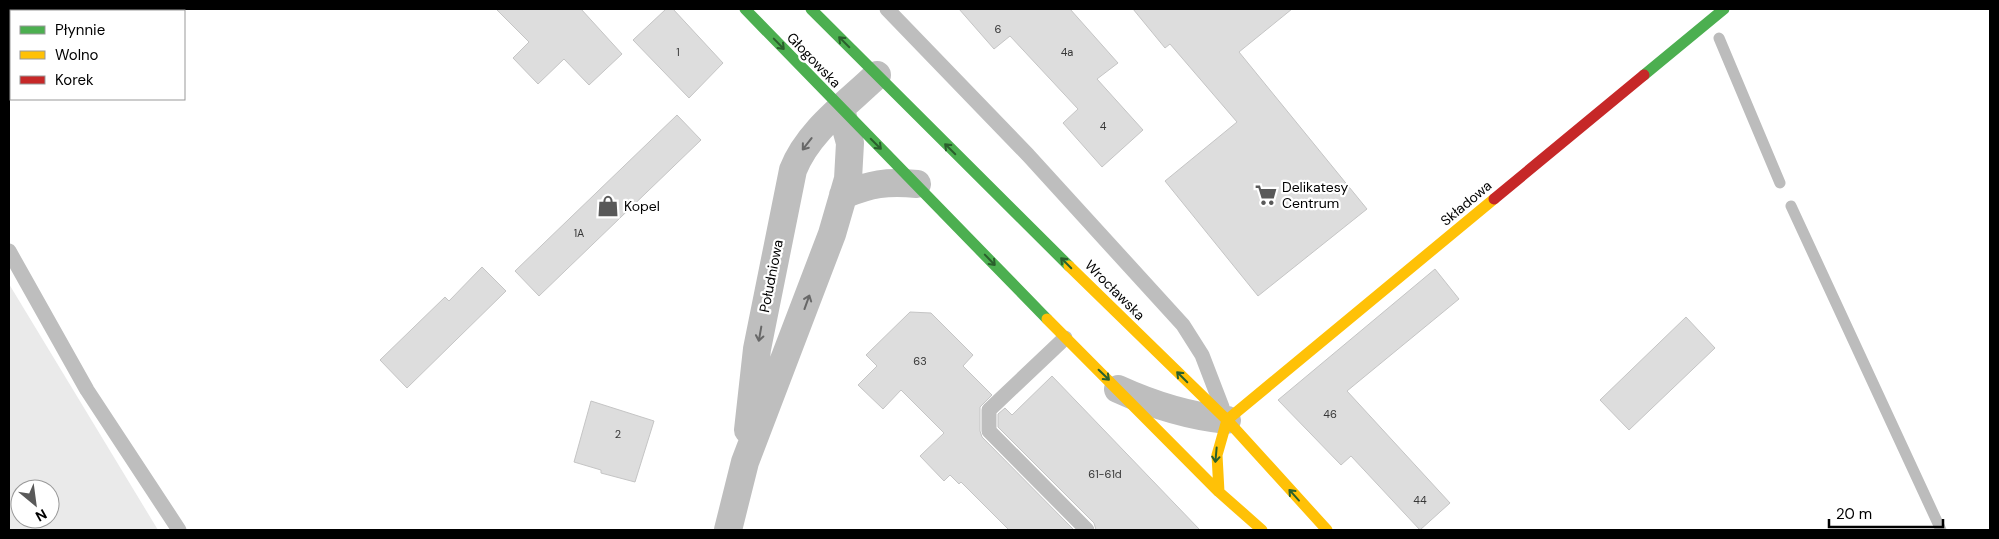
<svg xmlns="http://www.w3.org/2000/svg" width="1999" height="539" viewBox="0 0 1999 539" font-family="'DM Sans',sans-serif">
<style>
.green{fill:#eaeaea;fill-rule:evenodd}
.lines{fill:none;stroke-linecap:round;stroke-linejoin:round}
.stream{stroke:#bcbcbc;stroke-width:11}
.building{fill:#ddd;stroke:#c5c5c5}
.lane{stroke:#bebebe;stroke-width:15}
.street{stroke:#bebebe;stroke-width:28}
.fast{stroke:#4caf50;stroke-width:11}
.slow{stroke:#ffc107;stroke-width:11}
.jam{stroke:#c62828;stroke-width:11}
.oneway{stroke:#2a602c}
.oneway2{stroke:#686868}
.labels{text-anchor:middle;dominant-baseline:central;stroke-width:4.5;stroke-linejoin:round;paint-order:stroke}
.number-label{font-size:11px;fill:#373737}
.street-label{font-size:14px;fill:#000;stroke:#fff}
.poi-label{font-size:14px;fill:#000;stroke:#fff;text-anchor:start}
</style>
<rect width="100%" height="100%" fill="#fff"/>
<path class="green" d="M9,284l149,246h-149zM20,489h30v30h-30z"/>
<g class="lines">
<path class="stream" d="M1719,38l61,145
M1791,206l150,324"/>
</g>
<path class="building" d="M496,9h85l41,45 -33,31 -25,-26 -26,25 -25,-26 16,-16z
M666,9h7l50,54 -34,35 -56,-58z
M959,9h111l48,54 -21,16 46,51 -41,37 -39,-44 15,-14 -68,-73 -16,13z
M1133,9h159l-53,43 128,157 -109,87 -93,-115 72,-59 -67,-78 -5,4z
M677,115l24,25 -162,156 -24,-25z
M482,267l24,24 -99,97 -27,-28 65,-63 4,4z
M1435,269l24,30 -112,92 103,112 -30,27 -69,-74 -10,9 -63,-65z
M910,312l21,1 42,42 -10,11 29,29 -12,12v24l2,6 92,93h-65l-48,-48 -2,2 -9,-9 -6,6 -24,-25 24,-23 -43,-43 -18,19 -25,-24 19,-19 -11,-11z
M1686,317l29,31 -86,82 -29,-30z
M1052,376l148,154h-104l-2,-7 -96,-96v-13l7,-6 7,7z
M591,401l63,20 -19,61 -34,-9v-3l-27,-8z"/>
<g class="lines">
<path class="lane" d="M887,9l141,146 155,170 19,30 20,52
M9,251l78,139 92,140
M1065,338l-76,72v21l98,99"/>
<path class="street" d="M843,195c28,-11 43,-14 74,-11
M1118,389c35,16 70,27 109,31
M748,430l9,-81 36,-179c15,-39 54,-66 84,-95
M728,530l17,-68 87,-228 16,-55 2,-36 -9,-33"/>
<path class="fast" d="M745,9l302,310
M811,9l258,257
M1644,75l80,-66"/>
<path class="slow" d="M1069,266l158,154 100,110
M1047,319l172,173 43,38
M1219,492l-2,-37 10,-35 267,-221"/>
<path class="jam" d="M1494,199l150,-124"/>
</g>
<defs><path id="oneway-shaft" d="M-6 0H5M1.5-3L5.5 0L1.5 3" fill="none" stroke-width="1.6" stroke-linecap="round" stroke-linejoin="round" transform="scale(1.25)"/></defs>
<g class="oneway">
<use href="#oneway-shaft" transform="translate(844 42) rotate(-135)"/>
<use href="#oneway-shaft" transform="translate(779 44) rotate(46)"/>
<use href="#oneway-shaft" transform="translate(876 144) rotate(45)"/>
<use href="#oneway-shaft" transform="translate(950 149) rotate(-135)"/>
<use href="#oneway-shaft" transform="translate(990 260) rotate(46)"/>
<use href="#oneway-shaft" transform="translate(1066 263) rotate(-135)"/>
<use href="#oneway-shaft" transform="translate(1104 375) rotate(44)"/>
<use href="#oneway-shaft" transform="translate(1182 377) rotate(-135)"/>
<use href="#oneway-shaft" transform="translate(1216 455) rotate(95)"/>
<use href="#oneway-shaft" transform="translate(1294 495) rotate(-132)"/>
</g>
<g class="oneway2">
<use href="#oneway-shaft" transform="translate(807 144) rotate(128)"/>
<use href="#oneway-shaft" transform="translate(807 302) rotate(-70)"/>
<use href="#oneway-shaft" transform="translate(760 334) rotate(100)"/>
</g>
<defs>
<g id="supermarket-bare" transform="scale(1.725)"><path d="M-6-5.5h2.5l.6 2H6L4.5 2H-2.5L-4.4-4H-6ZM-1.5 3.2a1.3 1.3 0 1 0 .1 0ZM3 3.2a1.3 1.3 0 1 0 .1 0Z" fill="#595959" stroke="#fff" stroke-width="2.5" paint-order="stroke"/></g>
<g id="shop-bare" transform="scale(1.725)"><path d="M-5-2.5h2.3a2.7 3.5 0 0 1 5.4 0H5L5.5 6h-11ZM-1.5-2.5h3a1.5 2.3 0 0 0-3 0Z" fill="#595959" stroke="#fff" stroke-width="2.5" paint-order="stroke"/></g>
</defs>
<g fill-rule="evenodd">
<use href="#supermarket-bare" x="1266" y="195"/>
<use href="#shop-bare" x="608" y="206"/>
</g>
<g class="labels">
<g class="number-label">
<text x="998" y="29">6</text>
<text x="678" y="52">1</text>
<text x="1067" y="52">4a</text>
<text x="1103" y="126">4</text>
<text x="579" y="233">1A</text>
<text x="920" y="361">63</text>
<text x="1330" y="414">46</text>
<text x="618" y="434">2</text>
<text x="1105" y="474">61-61d</text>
<text x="1420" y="500">44</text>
</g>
<g class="street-label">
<text transform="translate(814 60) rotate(46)">Głogowska</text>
<text transform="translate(1466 203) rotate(-40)">Składowa</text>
<text transform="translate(771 276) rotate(-79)">Południowa</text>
<text transform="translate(1115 290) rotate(45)">Wrocławska</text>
</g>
<g class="poi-label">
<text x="1282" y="187">Delikatesy<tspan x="1282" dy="16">Centrum</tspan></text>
<text x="624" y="206">Kopel</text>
</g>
</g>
<rect width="1999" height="539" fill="none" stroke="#000000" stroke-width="20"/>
<rect x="10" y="10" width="175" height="90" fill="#ffffff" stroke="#999999"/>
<rect x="20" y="26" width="25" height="8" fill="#4caf50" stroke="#999999"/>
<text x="55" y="35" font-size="15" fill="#000000">Płynnie</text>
<rect x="20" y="51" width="25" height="8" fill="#ffc107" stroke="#999999"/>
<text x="55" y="60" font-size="15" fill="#000000">Wolno</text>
<rect x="20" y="76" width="25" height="8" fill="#c62828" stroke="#999999"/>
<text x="55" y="85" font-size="15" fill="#000000">Korek</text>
<g transform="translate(35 504) rotate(151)"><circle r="24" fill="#ffffff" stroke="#999999"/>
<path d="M0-4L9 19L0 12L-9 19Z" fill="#595959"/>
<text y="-8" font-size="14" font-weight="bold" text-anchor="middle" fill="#000000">N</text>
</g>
<path d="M1829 519v8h114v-8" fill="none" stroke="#000000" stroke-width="2.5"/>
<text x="1836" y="519" font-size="15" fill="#000000" stroke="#ffffff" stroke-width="4" paint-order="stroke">20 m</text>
</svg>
